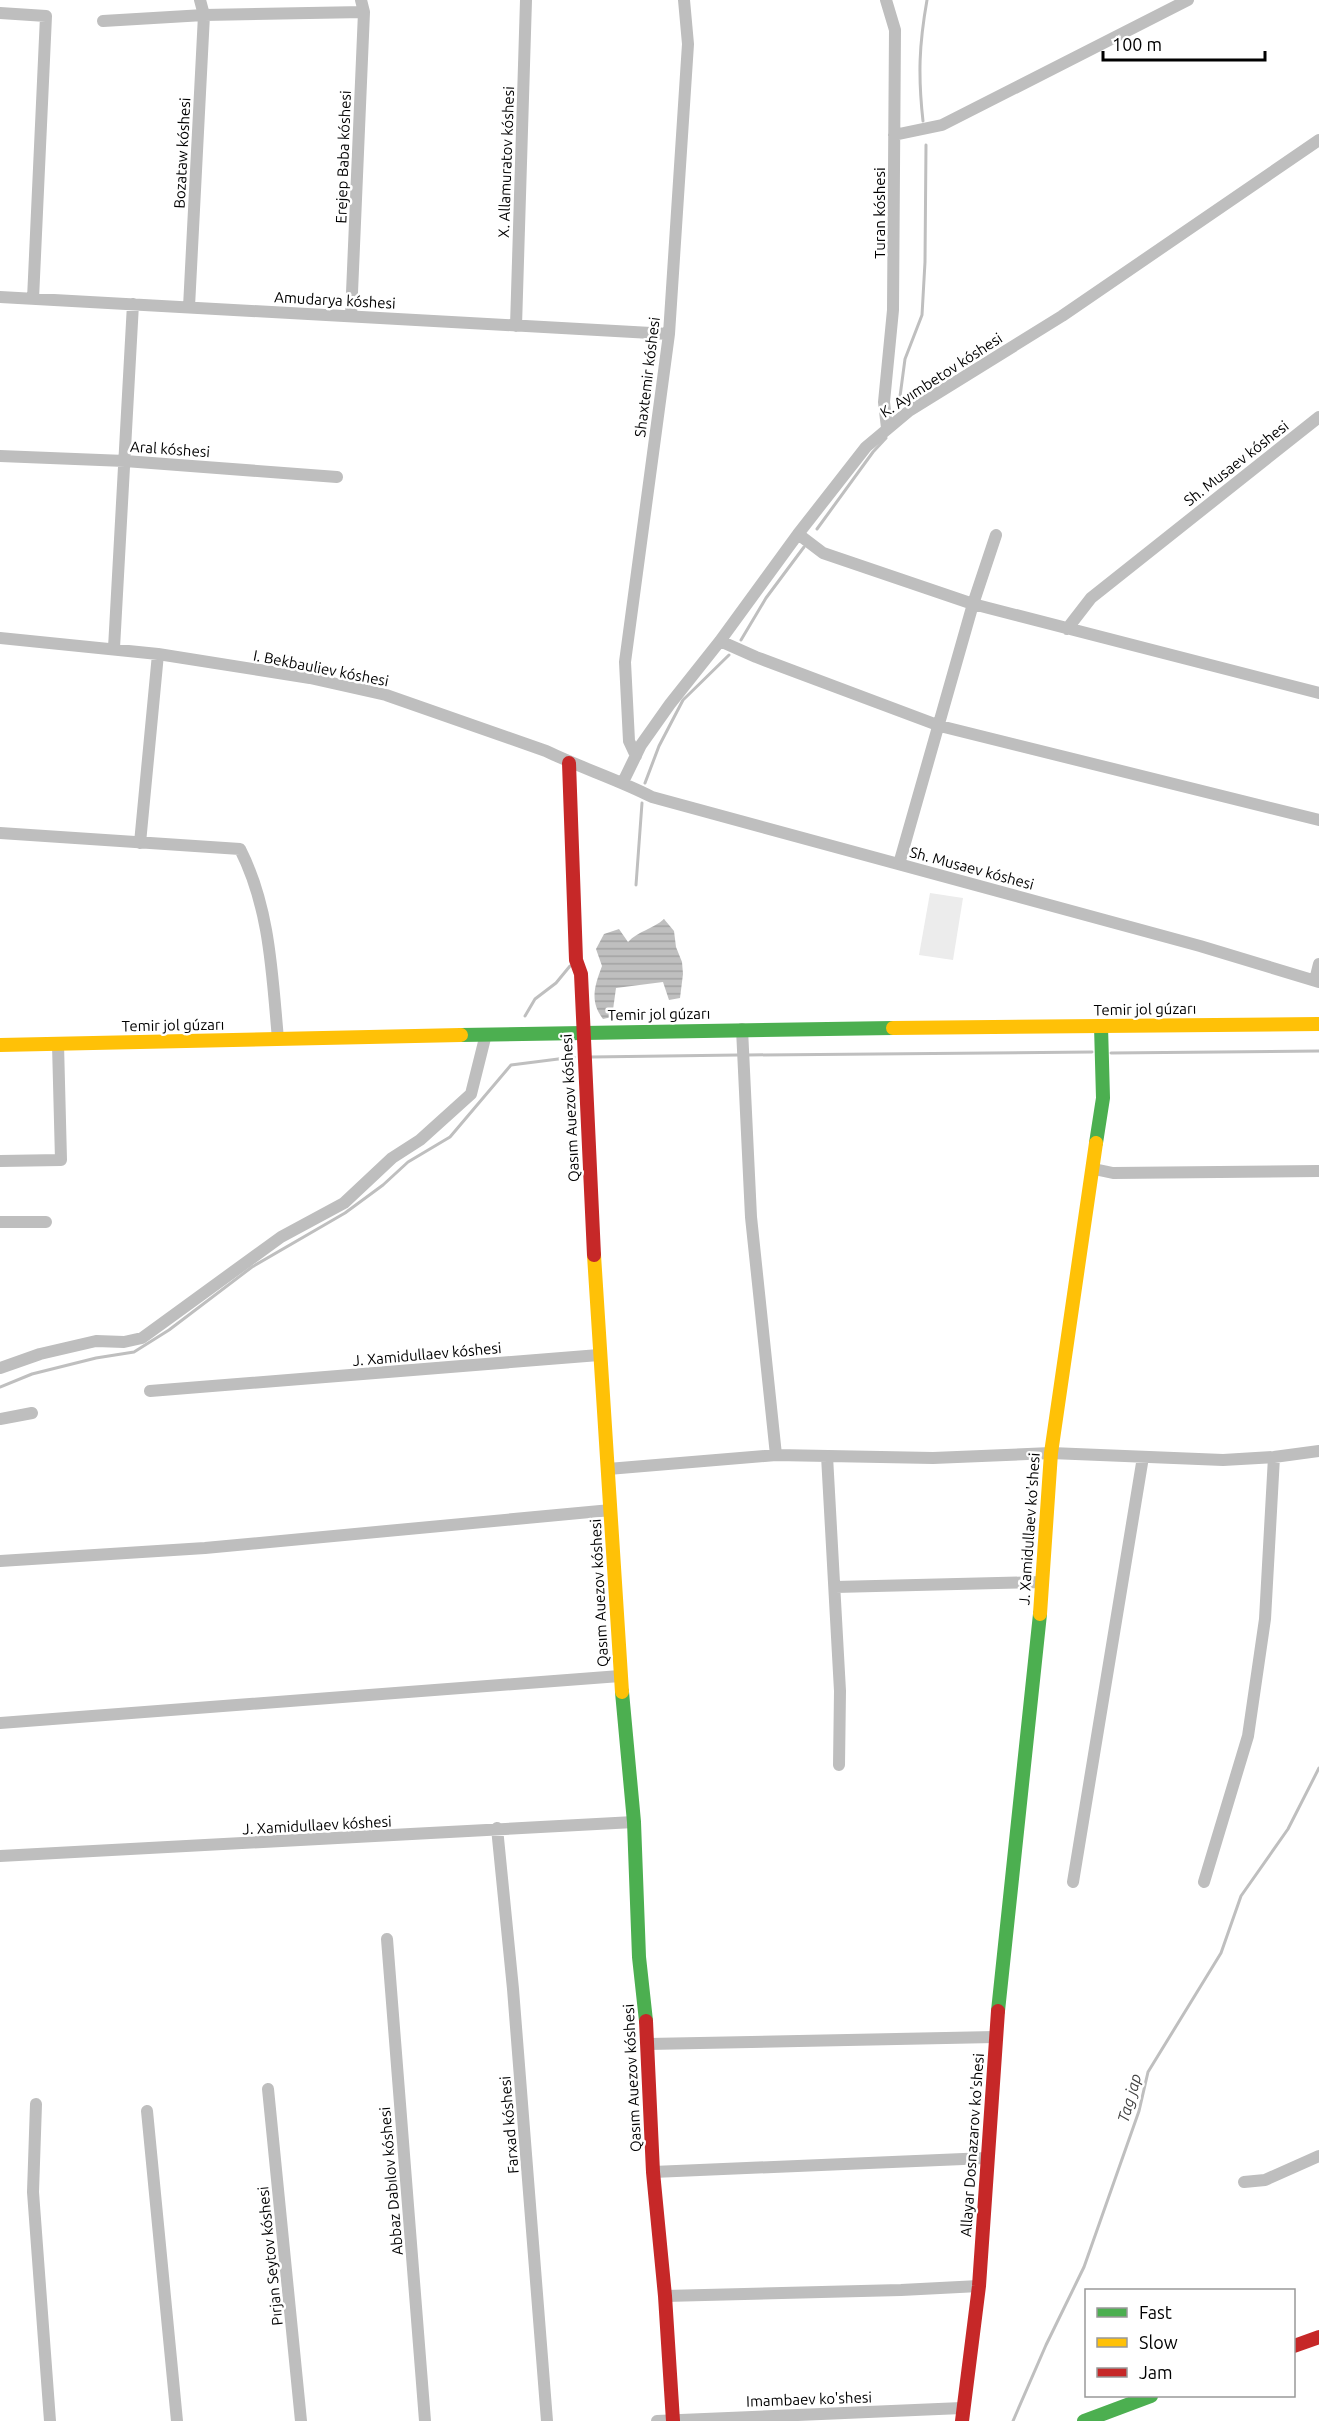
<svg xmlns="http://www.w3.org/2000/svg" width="1319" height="2421" viewBox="0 0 1319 2421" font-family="Ubuntu,sans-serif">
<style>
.green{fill:#ececec}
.water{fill:url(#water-rules)}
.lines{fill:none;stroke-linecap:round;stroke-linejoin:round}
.stream{stroke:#bfbfbf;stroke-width:3}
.street{stroke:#bebebe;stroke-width:12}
.fast{stroke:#4caf50;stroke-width:14}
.slow{stroke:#ffc107;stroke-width:14}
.jam{stroke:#c62828;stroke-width:14}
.labels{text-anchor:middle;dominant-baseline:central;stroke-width:5;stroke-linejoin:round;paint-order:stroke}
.street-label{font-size:15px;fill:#000;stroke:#fff}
.water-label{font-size:16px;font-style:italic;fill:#444;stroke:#fff}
</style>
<defs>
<pattern id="water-rules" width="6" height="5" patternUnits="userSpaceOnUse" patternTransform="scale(1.5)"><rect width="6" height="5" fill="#bfbfbf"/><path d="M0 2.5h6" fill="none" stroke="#a2a2a2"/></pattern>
</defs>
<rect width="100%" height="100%" fill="#fff"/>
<path class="green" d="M930,893l33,5 -10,62 -34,-5z"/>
<path class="water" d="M664,919l10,12 2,16 6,15 1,12 -3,24 -11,2 -6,-18 -47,6 -4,29 -9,2c-14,-18 -8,-34 -1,-53l-6,-17 8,-15 15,-5 9,13c10,-11 25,-13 36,-23z"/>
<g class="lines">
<path class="stream" d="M923,121c-5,-45 -4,-76 4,-121
M899,404l6,-45 17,-44 3,-53 1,-117
M817,529l56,-77 13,-14
M741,640l25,-42 38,-51
M645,783l14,-37 24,-46 46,-45
M636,885l6,-82
M525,1016l10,-17 21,-16 14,-17
M1111,1053l208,-2
M748,1055l344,-3
M591,1057l147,-2
M0,1387l32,-13 64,-16 38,-6 35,-22 83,-63 93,-54 38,-28 25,-23 42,-25 61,-72 63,-8
M1013,2421l33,-76 38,-78 55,-156 9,-39 73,-119 20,-57 47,-67 31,-61"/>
<path class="street" d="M886,0l9,30 -2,280 -9,92 3,26
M0,13l46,3 -13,283
M103,21l101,-6 160,-3
M894,135l48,-10 246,-125
M0,297l669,37
M189,307l15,-292 -4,-15
M351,316l13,-304 -3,-12
M516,326l10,-326
M0,456l125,5 212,16
M798,534l25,19 150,51 346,89
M1067,629l24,-31 228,-181
M0,638l158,16 152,24 76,17 160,56c35,17 71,28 106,46l548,149 119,36
M720,641l36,16 184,69 379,94
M114,648l19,-344
M636,756l-7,-15 -4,-79 44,-328 19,-290 -4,-44
M623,782l18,-37 29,-41 50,-63 78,-107 68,-87 43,-36 153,-95 257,-176
M0,833l240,16c30,59 32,125 38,190
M140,843l18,-189
M899,864l74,-260 23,-69
M1315,980l4,-16
M742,1029l9,188 25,238
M0,1161l61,-1 -3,-116
M1094,1169l19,4 206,-2
M0,1222h46
M0,1368l40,-14 56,-13 28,1 18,-4 139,-101 63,-34 48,-45 28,-18 51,-46 15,-60
M150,1391l449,-36
M0,1419l32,-6
M827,1456l13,235 -1,74
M608,1469l168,-14 157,3 118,-5 172,7 51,-3 45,-6
M0,1561l205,-13 406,-38
M835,1587l208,-5
M0,1723l620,-47
M497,1828l16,161 34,432
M0,1856l634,-34
M1073,1882l70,-425
M1204,1882l44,-146 17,-117 9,-162
M387,1939l38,482
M648,2044l347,-7
M268,2089l33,332
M36,2104l-3,88 17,229
M147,2111l30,310
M653,2172l334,-14
M1244,2182l21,-2 54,-24
M665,2296l236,-6 78,-4
M657,2421l305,-13"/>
<path class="fast" d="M461,1035l432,-7
M1096,1143l7,-45 -2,-72
M622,1692l12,130 5,135 7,64
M998,2011l42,-397
M1084,2421l67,-25"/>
<path class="slow" d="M893,1028l426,-4
M0,1045l461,-10
M594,1255l28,437
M1040,1614l11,-161 45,-310"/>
<path class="jam" d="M569,763l7,197 5,14 13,281
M646,2021l7,151 12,124 8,125
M1294,2346l25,-9
M962,2421l17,-135 19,-275"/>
</g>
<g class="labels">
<g class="street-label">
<text transform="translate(182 153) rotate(-87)">Bozataw kóshesi</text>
<text transform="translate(343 157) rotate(-88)">Erejep Baba kóshesi</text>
<text transform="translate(506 162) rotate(-88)">X. Allamuratov kóshesi</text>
<text transform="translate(879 213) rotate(-90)">Turan kóshesi</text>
<text transform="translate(335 300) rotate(3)">Amudarya kóshesi</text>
<text transform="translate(941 375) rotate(-33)">K. Ayımbetov kóshesi</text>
<text transform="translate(647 377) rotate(-83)">Shaxtemir kóshesi</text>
<text transform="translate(170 449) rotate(4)">Aral kóshesi</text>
<text transform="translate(1236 463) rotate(-38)">Sh. Musaev kóshesi</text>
<text transform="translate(321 668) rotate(11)">I. Bekbauliev kóshesi</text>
<text transform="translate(972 868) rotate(15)">Sh. Musaev kóshesi</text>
<text transform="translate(1145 1009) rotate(-1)">Temir jol gúzarı</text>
<text transform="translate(659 1014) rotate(-1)">Temir jol gúzarı</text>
<text transform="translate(173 1025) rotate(-1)">Temir jol gúzarı</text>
<text transform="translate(570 1108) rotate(-93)">Qasım Auezov kóshesi</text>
<text transform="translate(427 1354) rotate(-5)">J. Xamidullaev kóshesi</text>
<text transform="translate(1029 1529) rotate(-86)">J. Xamidullaev ko'shesi</text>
<text transform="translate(599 1593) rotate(-93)">Qasım Auezov kóshesi</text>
<text transform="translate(317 1825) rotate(-3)">J. Xamidullaev kóshesi</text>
<text transform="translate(632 2078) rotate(-93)">Qasım Auezov kóshesi</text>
<text transform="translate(509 2125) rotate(-95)">Farxad kóshesi</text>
<text transform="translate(972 2145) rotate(-86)">Allayar Dosnazarov ko'shesi</text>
<text transform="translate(391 2181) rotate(-95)">Abbaz Dabılov kóshesi</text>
<text transform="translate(270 2256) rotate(-96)">Pırjan Seytov kóshesi</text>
<text transform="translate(809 2399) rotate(-2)">Imambaev ko'shesi</text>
</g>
<g class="water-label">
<text transform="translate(1129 2098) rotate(-74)">Tag jap</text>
</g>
</g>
<rect x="1085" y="2289" width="210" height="108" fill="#ffffff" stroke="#999999" stroke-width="1.5"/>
<rect x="1097" y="2308" width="30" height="9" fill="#4caf50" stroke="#999999" stroke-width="1.5"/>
<text x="1139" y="2319" font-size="18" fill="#000000">Fast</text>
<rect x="1097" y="2338" width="30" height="9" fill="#ffc107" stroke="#999999" stroke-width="1.5"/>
<text x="1139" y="2349" font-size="18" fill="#000000">Slow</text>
<rect x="1097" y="2368" width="30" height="9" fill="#c62828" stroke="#999999" stroke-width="1.5"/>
<text x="1139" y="2379" font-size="18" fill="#000000">Jam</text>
<path d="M1103 51v9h162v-9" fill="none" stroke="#000000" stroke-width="3"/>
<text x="1112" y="51" font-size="18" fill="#000000" stroke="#ffffff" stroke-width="4.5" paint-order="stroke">100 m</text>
</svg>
